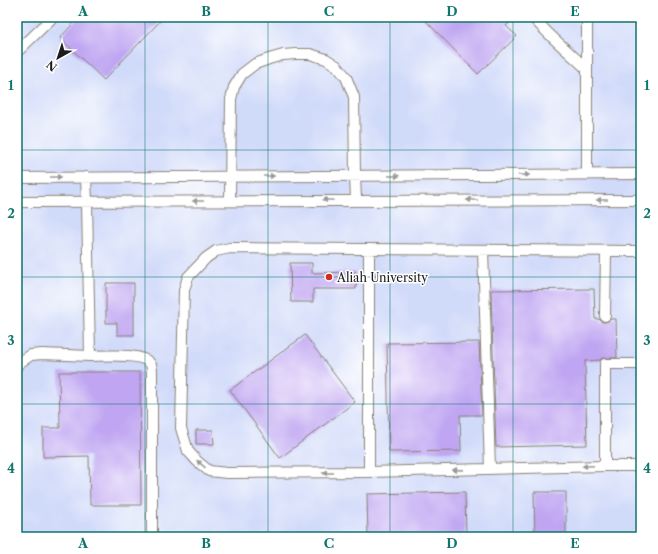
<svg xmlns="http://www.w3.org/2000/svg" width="658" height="554" viewBox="0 0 658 554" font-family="'Libre Caslon Text',serif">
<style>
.built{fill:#d0daf9}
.building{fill:#c0a6f2}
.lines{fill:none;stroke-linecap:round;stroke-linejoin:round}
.service-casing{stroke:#898076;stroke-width:12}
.service{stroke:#fff;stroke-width:10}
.oneway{fill:#999}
.grid{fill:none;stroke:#0f766e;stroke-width:1;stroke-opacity:0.55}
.poi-dot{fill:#c8321e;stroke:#fff;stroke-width:1.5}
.labels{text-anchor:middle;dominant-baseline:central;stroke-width:3;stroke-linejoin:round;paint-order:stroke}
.poi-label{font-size:12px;fill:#1c1c1c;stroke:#fff;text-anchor:start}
.neatline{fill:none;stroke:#0f766e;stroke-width:1.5}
.grid-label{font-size:13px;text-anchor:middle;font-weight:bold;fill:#0f766e}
</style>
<rect width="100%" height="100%" fill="#fff"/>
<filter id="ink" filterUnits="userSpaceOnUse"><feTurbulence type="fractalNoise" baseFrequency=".025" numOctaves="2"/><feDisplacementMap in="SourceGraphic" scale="8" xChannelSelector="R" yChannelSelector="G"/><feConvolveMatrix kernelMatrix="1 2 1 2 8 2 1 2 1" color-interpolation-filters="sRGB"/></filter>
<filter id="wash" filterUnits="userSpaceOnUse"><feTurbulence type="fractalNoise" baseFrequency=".012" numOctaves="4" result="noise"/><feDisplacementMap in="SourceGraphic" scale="16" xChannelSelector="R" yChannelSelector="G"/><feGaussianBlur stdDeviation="0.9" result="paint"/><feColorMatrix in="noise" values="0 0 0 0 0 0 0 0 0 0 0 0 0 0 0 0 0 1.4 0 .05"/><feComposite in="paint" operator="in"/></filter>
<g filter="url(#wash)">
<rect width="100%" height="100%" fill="#f6e5cf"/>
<path class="built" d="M17,17h624v520h-624z"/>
<g id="blocks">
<path class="building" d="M79,17h85l-60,63 -44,-42z
M422,17h93l-9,9 11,10 -39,38z
M290,263h22v10l44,-1v17h-43v13h-22z
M106,283h28v52h-17v-12h-11z
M594,289l1,30h4l3,3h3l3,-1 3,-2h5l1,39h-15l-2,2 -15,1 2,84 -91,2 -5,-157z
M305,335l50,67 -75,56 -50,-68z
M479,342l3,73h-22l1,36 -72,1 -2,-109z
M59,372h81l1,133h-51l-1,-49 -46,1v-29h17z
M196,430h17l1,14h-18z
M465,492l1,45h-98l-1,-43z
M534,492h32v45h-31z"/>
</g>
</g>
<g filter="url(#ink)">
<use href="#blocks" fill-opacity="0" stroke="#898076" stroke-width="1"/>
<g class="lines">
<g class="service-casing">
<path id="service" d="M532,17l20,20 35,32
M587,17v157
M17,52l36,-35
M17,178l624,-4
M230,201l1,-102 3,-12 8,-13 13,-10 14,-5 14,-4 13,-1h14l16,5 11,7 9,11 8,20 1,79 1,24
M17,202l624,-2
M483,250l7,219
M641,251l-411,-3 -14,3 -10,7 -18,19 -4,13 -3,138 7,23 9,10 12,10 18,2 142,-1 236,-6h36
M605,316l1,-64
M90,356c13,0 55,-4 61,9 1,2 1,7 1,10v162
M17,366l2,-3 12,-8 11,-1 48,2 -3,-154 -1,-25
M605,466v-102h36
M369,472v-223"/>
</g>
<use href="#service" class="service"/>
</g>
<defs><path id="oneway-solid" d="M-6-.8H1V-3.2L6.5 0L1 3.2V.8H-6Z"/></defs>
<g class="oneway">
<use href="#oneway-solid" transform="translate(524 175)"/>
<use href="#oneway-solid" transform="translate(269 176)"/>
<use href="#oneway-solid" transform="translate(394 176)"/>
<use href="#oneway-solid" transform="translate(56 177)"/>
<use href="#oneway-solid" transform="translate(328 200) rotate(180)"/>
<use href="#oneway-solid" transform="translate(472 200) rotate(180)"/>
<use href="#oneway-solid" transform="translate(602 200) rotate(180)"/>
<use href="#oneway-solid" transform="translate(198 201) rotate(180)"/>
<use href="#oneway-solid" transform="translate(201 464) rotate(-139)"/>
<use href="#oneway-solid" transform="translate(588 466) rotate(178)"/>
<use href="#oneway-solid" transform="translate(458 470) rotate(179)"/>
<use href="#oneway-solid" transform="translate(328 473) rotate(180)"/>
</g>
</g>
<path class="grid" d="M145,17v520M268,17v520M390,17v520M513,17v520M17,150h624M17,277h624M17,404h624"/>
<circle class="poi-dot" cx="329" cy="277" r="4"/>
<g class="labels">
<g class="poi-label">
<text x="337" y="277">Aliah University</text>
</g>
</g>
<rect width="658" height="554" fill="none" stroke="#fff" stroke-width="44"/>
<g transform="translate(58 58) rotate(219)" stroke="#ffffff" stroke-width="3" paint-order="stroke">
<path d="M0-3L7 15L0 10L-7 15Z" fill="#1c1c1c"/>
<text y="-6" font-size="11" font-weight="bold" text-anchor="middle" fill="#1c1c1c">N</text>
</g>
<rect x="22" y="22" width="614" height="510" class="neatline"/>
<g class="grid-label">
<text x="83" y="16">A</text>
<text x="206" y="16">B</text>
<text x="329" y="16">C</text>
<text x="452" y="16">D</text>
<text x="575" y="16">E</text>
<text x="11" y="90">1</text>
<text x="647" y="90">1</text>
<text x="11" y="218">2</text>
<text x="647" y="218">2</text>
<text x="11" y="345">3</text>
<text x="647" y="345">3</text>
<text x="11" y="473">4</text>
<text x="647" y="473">4</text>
<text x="83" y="548">A</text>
<text x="206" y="548">B</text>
<text x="329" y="548">C</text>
<text x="452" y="548">D</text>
<text x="575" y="548">E</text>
</g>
</svg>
